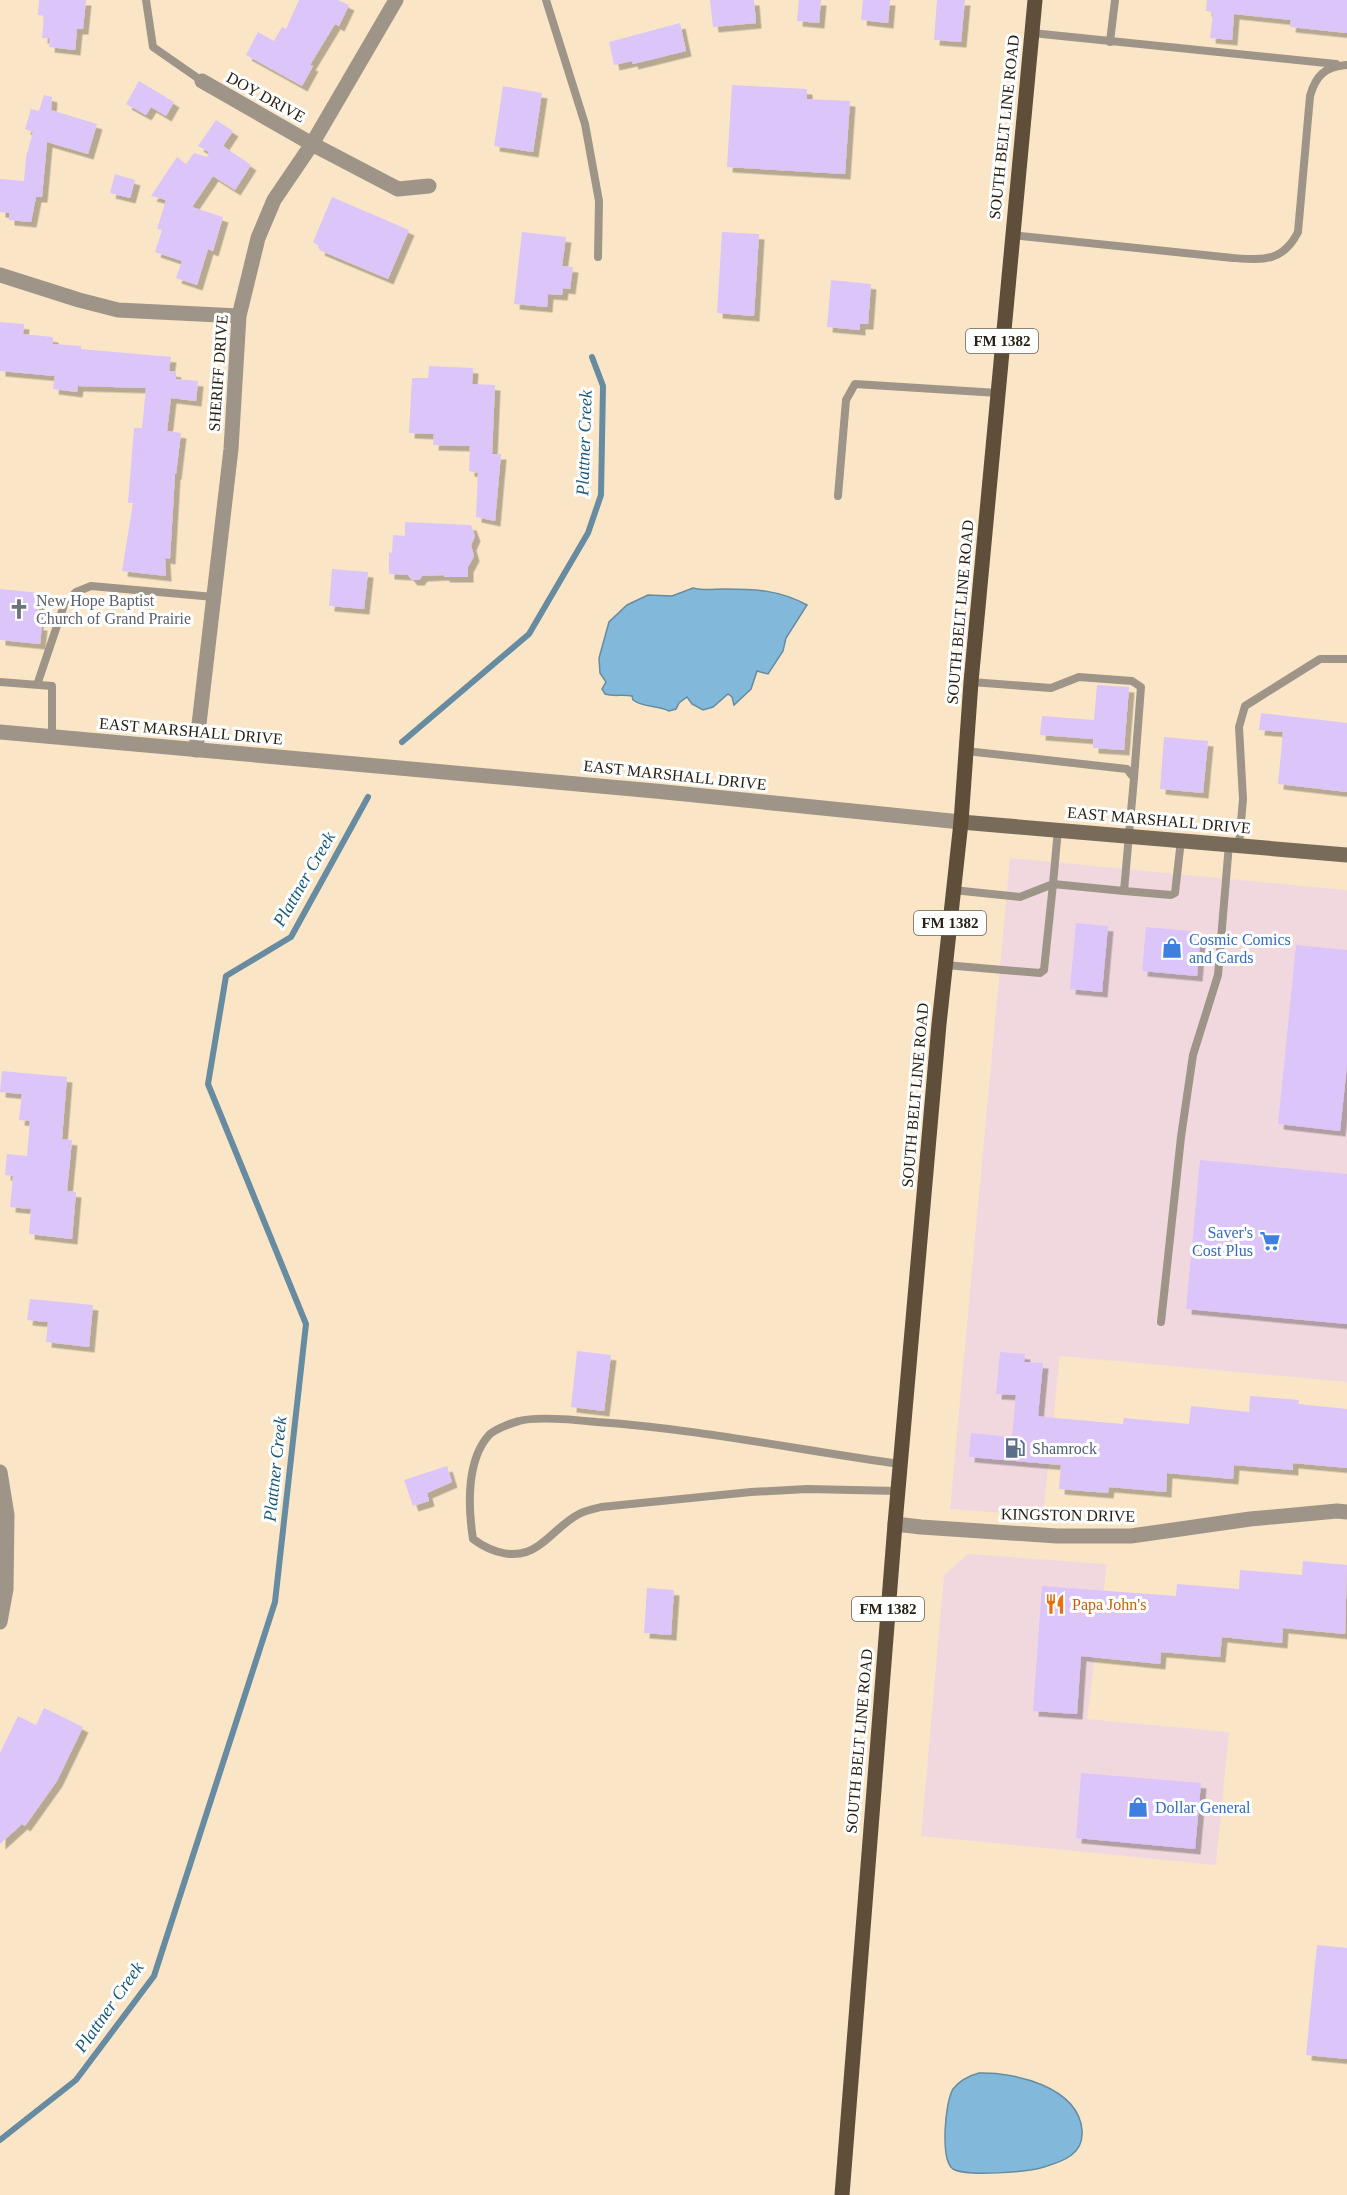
<svg xmlns="http://www.w3.org/2000/svg" width="1347" height="2195" viewBox="0 0 1347 2195" font-family="Georgia,serif">
<style>
.commercial{fill:#f1d8df}
.water{fill:#82b9db;stroke:#678ba0;stroke-width:1.5}
.lines{fill:none;stroke-linecap:round;stroke-linejoin:round}
.stream{stroke:#678ba0;stroke-width:6}
.building{fill:#dcc5f9;filter:url(#shadow)}
.service{stroke:#9e9487;stroke-width:8}
.minor{stroke:#9e9487;stroke-width:15}
.tertiary{stroke:#9e9487;stroke-width:15}
.secondary{stroke:#796b59;stroke-width:15}
.primary{stroke:#5f4e39;stroke-width:15}
.labels{text-anchor:middle;dominant-baseline:central;stroke-width:6;stroke-linejoin:round;paint-order:stroke}
.shield{fill:#fff;stroke:#68645b;stroke-width:1.5}
.shield-label{font-size:15px;font-weight:bold;fill:#282115}
.street-label{font-size:16px;fill:#282115;stroke:#fff}
.worship-label{font-size:16px;fill:#5b616d;stroke:#fff;text-anchor:start}
.shop-label{font-size:16px;fill:#366cbe;stroke:#fff;text-anchor:start}
.service-label{font-size:16px;fill:#4e5e75;stroke:#fff;text-anchor:start}
.food-label{font-size:16px;fill:#c56008;stroke:#fff;text-anchor:start}
.water-label{font-size:18px;font-style:italic;fill:#17587a;stroke:#fff}
</style>
<defs>
<filter id="shadow"><feDropShadow dx="5.5" dy="5.5" stdDeviation="0" flood-color="#0004"/></filter>
</defs>
<rect width="100%" height="100%" fill="#fae6c6"/>
<path class="commercial" d="M1010,858l337,32v492l-287,-26 -17,160 -93,-7z
M968,1554l139,10 -20,155 142,13 -13,133 -295,-29 23,-261z"/>
<path class="water" d="M693,588c12,3 21,1 32,1 30,0 55,1 82,16l-21,33 -3,13 -15,23 -11,-3 -6,18 -17,16 -2,-8 -4,-3 -15,13 -10,3 -11,-6 -5,-7 -8,6 -3,6 -7,2c-12,-6 -25,-3 -36,-11l-1,-4c-10,-2 -18,1 -27,-2l-3,-5 4,-7 -6,-9 -1,-15 10,-36 18,-17 21,-10 24,1z
M979,2073c36,-1 99,14 103,57 2,24 -18,31 -38,37 -16,5 -77,10 -91,2 -13,-9 -8,-67 0,-80 7,-9 15,-13 26,-16z"/>
<g class="lines">
<path class="stream" d="M402,742l127,-108 59,-101 13,-38 2,-109 -11,-29
M0,2140l76,-60 78,-104 121,-374 31,-278 -98,-240 18,-108 65,-39 77,-140"/>
</g>
<path class="building" d="M39,0h47l-3,29h-6l-2,21 -26,-3 1,-9h-8l2,-22 -6,-1z
M299,0h39l11,5 -10,21 -4,-2 -25,41 3,1 -11,20 -56,-31 12,-23 16,9 8,-14 4,2z
M710,0h44l2,23 -43,4z
M799,0h22l-2,23 -22,-2z
M863,0h27l-2,23 -27,-3z
M937,0h28l-4,42 -27,-2z
M1207,0h140v33l-57,-6 1,-7 -57,-6 -2,26 -22,-2 3,-26 -7,-1z
M680,23l6,28 -53,13 -1,-3 -18,4 -5,-23z
M139,81l35,21 -8,14 -15,-9 -5,8 -20,-11z
M732,85l75,4v10l43,2 -5,73 -118,-7z
M503,86l39,7 -9,59 -39,-6z
M44,95l8,2 -1,13 46,14 -9,30 -41,-12 -5,55h-6l-5,25 -22,-2v-7l-9,-1v-33l24,2 2,-24 7,-25 -8,-3 6,-20 8,2z
M216,120l17,11 -10,15 28,19 -16,25 -22,-14 -21,31 31,10 -10,34 -5,-2 -11,36 -21,-7 6,-17 -27,-9 7,-22 -5,-1 9,-29 -15,-4 26,-39 9,7 8,-11 13,4 2,-5 -11,-6z
M115,174l20,6 -5,18 -20,-5z
M332,197l77,33 -21,49 -69,-29 1,-3 -7,-5z
M522,232l44,5 -4,29 11,1 -3,22 -7,-1 -1,7 -14,-1 -1,13 -33,-3z
M722,232l37,2 -5,82 -37,-3z
M831,280l40,4 -3,40h-8v6l-33,-3z
M0,322l24,2 -1,10 30,3v7l28,2v3l90,8 -2,14 7,1v7l22,2 -2,20 -25,-3 -4,33 14,2 -5,41h-1l-5,85 -5,-1 1,18 -44,-5 11,-68h-5l6,-75h8l4,-40 -68,-2 -1,6 -24,-3 2,-13 -55,-5z
M429,366l44,2 -1,16 23,1 -3,69h9l-6,67 -19,-4 2,-44 -9,-2 1,-25 -37,-1 1,-11 -25,-1 3,-55h16z
M405,522l66,3 4,11 -4,9 3,11 -6,11v10h-23l-2,-2 -21,1 -3,4h-7l-4,-5 -19,-1v-22l3,1 1,-18 12,1z
M332,569l36,3 -4,37 -35,-3z
M0,589l40,4 -2,32h4l-2,19 -40,-4z
M1097,685l32,2 -5,63 -31,-2v-9l-53,-4 2,-19 52,4z
M1261,713l86,10v69l-69,-8 5,-52 -24,-2z
M1164,737l44,4 -5,52 -43,-4z
M1076,923l32,3 -6,66 -32,-3z
M1146,927l55,5 -4,44 -55,-5z
M1296,945l51,5v115l-7,66 -62,-7z
M2,1071l65,6 -5,62 10,1 -5,51 9,1 -4,47 -43,-5 2,-25 -21,-2 3,-31 -8,-1 2,-21 20,2 3,-35 -11,-1 3,-26 -22,-2z
M1200,1160l147,14v150l-161,-15z
M30,1299l63,6 -4,42 -43,-5 2,-20 -21,-2z
M577,1351l34,4 -7,56 -33,-4z
M1000,1352l25,2 -1,8 19,1 -5,53 6,1 79,7 1,-6 65,6 2,-18 58,6 1,-16 49,4 -1,4 49,5v59l-54,-5v7l-59,-5 -1,14 -66,-6 -1,19 -57,-5 -1,6 -49,-4 2,-24 -92,-8 2,-24 41,4 4,-42 -20,-1z
M447,1466l5,16 -25,11 2,8 -16,5 -9,-26z
M1303,1561l44,4 -2,69 -62,-6 -1,15 -60,-6 -2,20 -59,-5 -1,12 -79,-8 -4,58 -44,-3 9,-125 134,10 1,-12 62,5 1,-19 62,5z
M647,1588l27,2 -3,45 -27,-2z
M44,1708l39,19 -26,54 -32,45 -3,-2 -22,20v-91l18,-37 18,9z
M1081,1773l120,10 -6,66 -119,-11z
M1317,1945l30,3v111l-41,-4z"/>
<g class="lines">
<path class="service" d="M146,0l7,47 49,34
M546,0l39,124 14,77 -1,56
M1032,33l304,31
M1110,42l5,-42
M1012,235l221,23c30,2 50,4 65,-26l12,-136c6,-21 15,-29 36,-31
M838,496l8,-96 9,-16 143,9
M0,682l52,4v50
M971,682l80,6 28,-11 53,4 9,6 -7,91
M37,685l27,-80 12,-13 15,-6 123,11
M966,751l161,18 7,9 -10,113 47,4 4,-2 6,-53
M1058,829l-5,55 71,7
M1239,845l4,-46 -4,-72 6,-21 75,-47h27
M953,890l67,7 33,-13
M945,965l95,8 4,-3 9,-86
M1161,1322l20,-185 12,-82 25,-80 11,-131
M898,1491l-91,-2 -56,3 -150,15c-7,2 -16,3 -22,7 -16,8 -27,23 -41,32 -21,15 -46,7 -65,-7 -5,-32 -7,-80 17,-105 6,-5 21,-11 29,-13 18,-5 59,-1 78,1 102,7 202,28 303,42"/>
<path class="minor" d="M202,81l110,63 86,45 31,-3
M0,275l79,25 39,10 121,6
M196,750l35,-301 8,-133 19,-78 16,-38 38,-56 84,-144
M0,1472l7,43 -1,74 -6,33
M895,1524l26,3 136,9h74l119,-17 87,-8 10,1"/>
<path class="tertiary" d="M0,732l655,59 306,31"/>
<path class="secondary" d="M961,822l386,33"/>
<path class="primary" d="M842,2195l53,-671 44,-500 22,-202 10,-140 64,-682"/>
</g>
<defs>
<g id="church-bare" transform="scale(1.62)"><path d="M-1.2-6h2.4v3.5h3.3v2.4h-3.3V6h-2.4V-.1h-3.3v-2.4h3.3Z" fill="#6b7280" stroke="#fff" stroke-width="2.5" paint-order="stroke"/></g>
<g id="shop-bare" transform="scale(1.62)"><path d="M-5-2.5h2.3a2.7 3.5 0 0 1 5.4 0H5L5.5 6h-11ZM-1.5-2.5h3a1.5 2.3 0 0 0-3 0Z" fill="#3f7fe0" stroke="#fff" stroke-width="2.5" paint-order="stroke"/></g>
<g id="supermarket-bare" transform="scale(1.62)"><path d="M-6-5.5h2.5l.6 2H6L4.5 2H-2.5L-4.4-4H-6ZM-1.5 3.2a1.3 1.3 0 1 0 .1 0ZM3 3.2a1.3 1.3 0 1 0 .1 0Z" fill="#3f7fe0" stroke="#fff" stroke-width="2.5" paint-order="stroke"/></g>
<g id="fuel-bare" transform="scale(1.62)"><path d="M-5.5-6h7V0h2V4h1.3V-2.5L3-4.5l.8-.8L6-3V5H2.5V1h-1V6h-7ZM-4.2-4.7v3.2H.2V-4.7Z" fill="#5c6f8a" stroke="#fff" stroke-width="2.5" paint-order="stroke"/></g>
<g id="restaurant-bare" transform="scale(1.62)"><path d="M-5-6h1v4h1v-4h1v4h1v-4h1v5L-1.5 .5V6h-2V.5L-5-1ZM5-6V6H3V1.5H1.5Q1.5-4 5-6Z" fill="#e8710a" stroke="#fff" stroke-width="2.5" paint-order="stroke"/></g>
</defs>
<g fill-rule="evenodd">
<use href="#church-bare" x="19" y="609"/>
<use href="#shop-bare" x="1172" y="948"/>
<use href="#supermarket-bare" x="1270" y="1241"/>
<use href="#fuel-bare" x="1015" y="1448"/>
<use href="#restaurant-bare" x="1055" y="1604"/>
<use href="#shop-bare" x="1138" y="1807"/>
</g>
<g class="labels">
<g class="shield">
<rect x="966" y="329" width="72" height="24" rx="4.5"/>
<rect x="914" y="911" width="72" height="24" rx="4.5"/>
<rect x="852" y="1597" width="72" height="24" rx="4.5"/>
</g>
<g class="shield-label">
<text x="1002" y="341">FM 1382</text>
<text x="950" y="923">FM 1382</text>
<text x="888" y="1609">FM 1382</text>
</g>
<g class="street-label">
<text transform="translate(266 97) rotate(29)">DOY DRIVE</text>
<text transform="translate(1004 127) rotate(-84)">SOUTH BELT LINE ROAD</text>
<text transform="translate(218 373) rotate(-86)">SHERIFF DRIVE</text>
<text transform="translate(960 612) rotate(-85)">SOUTH BELT LINE ROAD</text>
<text transform="translate(191 731) rotate(5)">EAST MARSHALL DRIVE</text>
<text transform="translate(675 775) rotate(6)">EAST MARSHALL DRIVE</text>
<text transform="translate(1159 820) rotate(5)">EAST MARSHALL DRIVE</text>
<text transform="translate(915 1095) rotate(-85)">SOUTH BELT LINE ROAD</text>
<text transform="translate(1068 1515) rotate(1)">KINGSTON DRIVE</text>
<text transform="translate(859 1741) rotate(-85)">SOUTH BELT LINE ROAD</text>
</g>
<g class="worship-label">
<text x="36" y="600">New Hope Baptist<tspan x="36" dy="18">Church of Grand Prairie</tspan></text>
</g>
<g class="shop-label">
<text x="1189" y="939">Cosmic Comics<tspan x="1189" dy="18">and Cards</tspan></text>
<text x="1253" y="1232" text-anchor="end">Saver's<tspan x="1253" dy="18">Cost Plus</tspan></text>
<text x="1155" y="1807">Dollar General</text>
</g>
<g class="service-label">
<text x="1032" y="1448">Shamrock</text>
</g>
<g class="food-label">
<text x="1072" y="1604">Papa John's</text>
</g>
<g class="water-label">
<text transform="translate(584 443) rotate(-88)">Plattner Creek</text>
<text transform="translate(304 879) rotate(-60)">Plattner Creek</text>
<text transform="translate(275 1469) rotate(-84)">Plattner Creek</text>
<text transform="translate(109 2007) rotate(-55)">Plattner Creek</text>
</g>
</g>
</svg>
